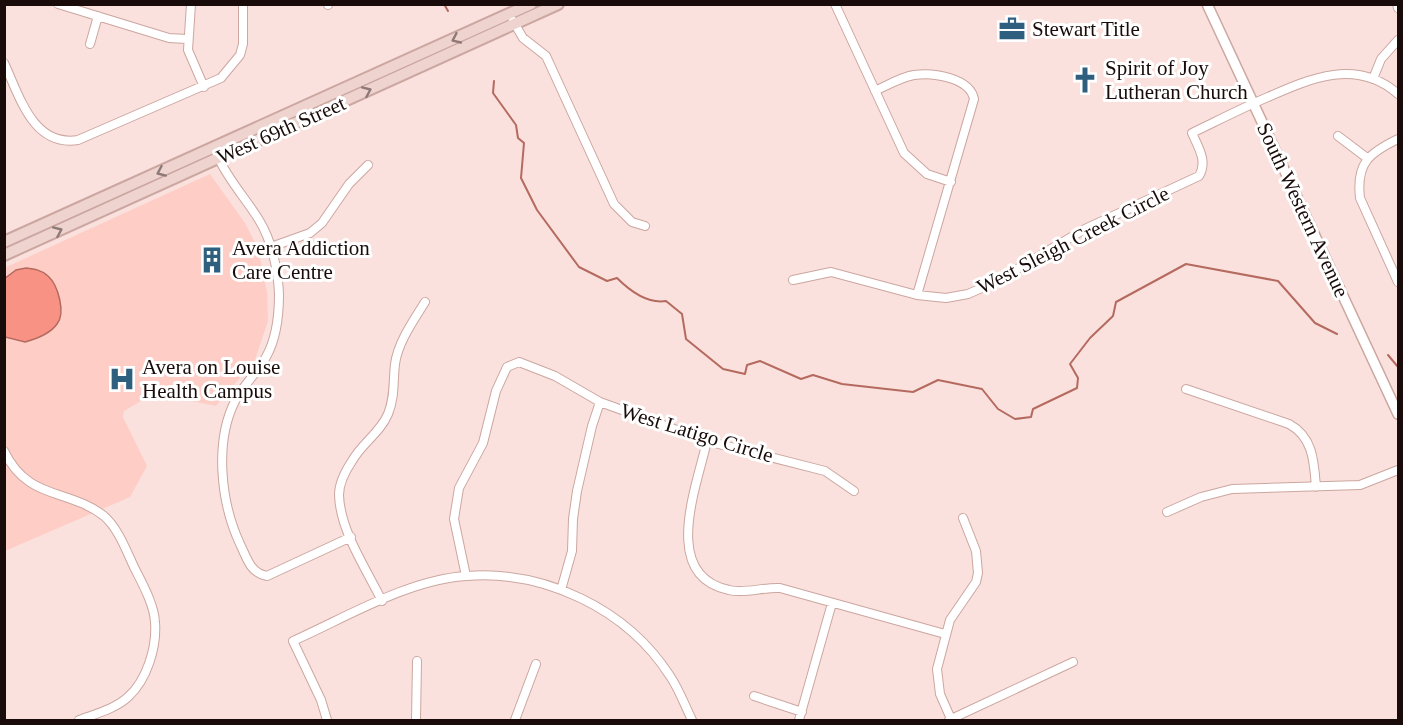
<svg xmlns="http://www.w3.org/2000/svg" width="1403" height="725" viewBox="0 0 1403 725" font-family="'Times New Roman',serif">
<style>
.built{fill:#fecec6}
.water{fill:#f89284;stroke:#b56a5f;stroke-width:1.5}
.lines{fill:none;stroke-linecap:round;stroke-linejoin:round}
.stream{stroke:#b56a5f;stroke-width:2}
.minor-casing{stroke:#cca6a0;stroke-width:10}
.tertiary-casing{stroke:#cca6a0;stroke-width:12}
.secondary-casing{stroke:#cca6a0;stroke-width:14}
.minor{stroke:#fff;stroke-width:8}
.tertiary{stroke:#fff;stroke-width:9}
.secondary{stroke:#eed3cf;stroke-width:10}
.oneway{stroke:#8e7976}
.labels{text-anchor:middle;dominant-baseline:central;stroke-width:6;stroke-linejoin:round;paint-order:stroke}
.poi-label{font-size:21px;fill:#180b09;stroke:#fff;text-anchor:start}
.street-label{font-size:21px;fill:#180b09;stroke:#fff}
</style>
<rect width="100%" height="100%" fill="#fae1dd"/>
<path class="built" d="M210,174l35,49 13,25 9,44 1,29 -13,39 -39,46 -44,-9 -31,4 -17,10 -1,6 24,49 -17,31 -125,54 -1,-283z"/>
<path class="water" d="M26,268c8,1 16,2 22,8 10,9 18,37 9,48 -7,10 -21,15 -32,18l-20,-5 -1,-58 12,-9z"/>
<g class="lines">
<path class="stream" d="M444,4l4,7
M494,81l-1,12 23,32 2,13 6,5 -3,35 16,32 42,57 28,14 10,-3c13,13 30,26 49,23l16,13 4,25 37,30 22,5 2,-9 13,-4 41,18 12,-4 29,9 71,8 25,-12 44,9 16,20 17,10 16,-2 2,-8 44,-21 1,-10 -8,-14 20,-26 23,-22 3,-14 70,-38 92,17 37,42 22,11
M1388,355l10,12"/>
<g class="minor-casing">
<path id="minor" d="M58,4l111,34 18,1
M191,4l-3,46 16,37
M835,4l69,149 23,21 24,8
M1397,4l1,4
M328,5v-1
M513,21l10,17 23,18 68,148 18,18 13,4
M90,44l8,-28
M4,63c16,34 29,84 74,77l143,-62 19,-23 3,-11v-40
M1373,79l8,-20 17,-19
M875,91c13,-6 26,-14 39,-16 19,-3 56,3 60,24l-57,196
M1338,136l29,22
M1398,139c-29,14 -42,24 -38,59l38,84
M217,155c11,25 28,42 42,65 13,21 19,50 20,74 0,21 -2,44 -13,63 -8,15 -23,28 -31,44 -21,42 -14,102 5,143 7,14 10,29 27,32l84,-39
M271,247l39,-14 12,-10 27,-39 19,-19
M793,280l38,-8 86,23 29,3 22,-4 27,-12 90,-53 114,-53c9,-15 -1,-29 -7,-43 25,-12 50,-25 76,-36 43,-19 89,-39 130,-3
M1186,389l103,35c24,13 25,37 27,63
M707,441c-10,45 -47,135 22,149 16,4 34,-3 51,-2l165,46
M4,451c24,50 64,37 100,65 14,12 22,34 30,51 8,16 20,37 21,55 2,25 -8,58 -27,75 -13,12 -33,17 -49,23
M1167,512l34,-15 31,-8 128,-4 38,-15
M466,576l-12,-57 5,-31 24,-45 13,-52 11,-24 12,-5 36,14 45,26 107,39 118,30 29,20
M561,590l11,-39 1,-32 4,-28 15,-65 8,-24
M382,601c-15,-31 -42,-70 -43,-106 0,-12 7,-25 13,-34 10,-18 28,-28 36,-47 7,-17 5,-33 7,-50 3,-22 19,-44 30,-62
M754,696l48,16
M951,719l-11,-25 -3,-25 13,-49 26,-38 2,-9 -2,-22 -13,-33
M327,720l-6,-20 -28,-59c52,-23 116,-62 174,-65 78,-6 160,33 203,100 9,13 15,30 22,44
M416,720l1,-59
M515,720l21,-56
M799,720l33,-117
M949,720l124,-58"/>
</g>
<g class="tertiary-casing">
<path id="tertiary" d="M1207,4l191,410"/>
</g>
<g class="secondary-casing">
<path id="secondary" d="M4,242l527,-238
M4,255l554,-251"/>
</g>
<use href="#minor" class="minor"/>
<use href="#tertiary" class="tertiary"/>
<use href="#secondary" class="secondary"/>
</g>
<defs><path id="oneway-chevron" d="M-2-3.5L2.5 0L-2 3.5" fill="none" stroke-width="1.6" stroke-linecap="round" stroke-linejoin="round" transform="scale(1.5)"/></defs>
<g class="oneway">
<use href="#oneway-chevron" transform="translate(456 39) rotate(155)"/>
<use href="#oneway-chevron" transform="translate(367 91) rotate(-24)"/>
<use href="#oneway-chevron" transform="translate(161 172) rotate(156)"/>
<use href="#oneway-chevron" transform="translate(58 231) rotate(-24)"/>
</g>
<defs>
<g id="office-bare" transform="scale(2.07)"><path d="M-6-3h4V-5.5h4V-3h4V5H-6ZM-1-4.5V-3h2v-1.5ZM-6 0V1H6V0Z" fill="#2f5f7e" stroke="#fff" stroke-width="2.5" paint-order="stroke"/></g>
<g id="church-bare" transform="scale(2.07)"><path d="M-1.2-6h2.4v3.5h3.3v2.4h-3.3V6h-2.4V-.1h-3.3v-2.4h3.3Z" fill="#2f5f7e" stroke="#fff" stroke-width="2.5" paint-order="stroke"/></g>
<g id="building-bare" transform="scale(2.07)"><path d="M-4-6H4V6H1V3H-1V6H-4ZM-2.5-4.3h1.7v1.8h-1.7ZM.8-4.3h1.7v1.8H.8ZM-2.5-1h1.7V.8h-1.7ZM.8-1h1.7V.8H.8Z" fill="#2f5f7e" stroke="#fff" stroke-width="2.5" paint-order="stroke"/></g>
<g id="hospital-bare" transform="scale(2.07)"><path d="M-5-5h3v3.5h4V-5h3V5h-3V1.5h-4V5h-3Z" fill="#2f5f7e" stroke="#fff" stroke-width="2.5" paint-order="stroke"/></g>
</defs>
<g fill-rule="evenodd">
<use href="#office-bare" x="1012" y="29"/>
<use href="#church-bare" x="1085" y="80"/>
<use href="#building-bare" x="212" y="260"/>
<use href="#hospital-bare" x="122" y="379"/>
</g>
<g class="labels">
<g class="poi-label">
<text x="1032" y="29">Stewart Title</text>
<text x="1105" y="68">Spirit of Joy<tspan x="1105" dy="24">Lutheran Church</tspan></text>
<text x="232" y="248">Avera Addiction<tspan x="232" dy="24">Care Centre</tspan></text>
<text x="142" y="367">Avera on Louise<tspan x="142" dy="24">Health Campus</tspan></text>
</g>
<g class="street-label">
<text transform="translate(281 130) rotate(-24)">West 69th Street</text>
<text transform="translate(1303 210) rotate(65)">South Western Avenue</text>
<text transform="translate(1073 240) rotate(-27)">West Sleigh Creek Circle</text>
<text transform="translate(697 433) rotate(17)">West Latigo Circle</text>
</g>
</g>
<rect width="1403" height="725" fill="none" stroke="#180b09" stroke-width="12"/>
</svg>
